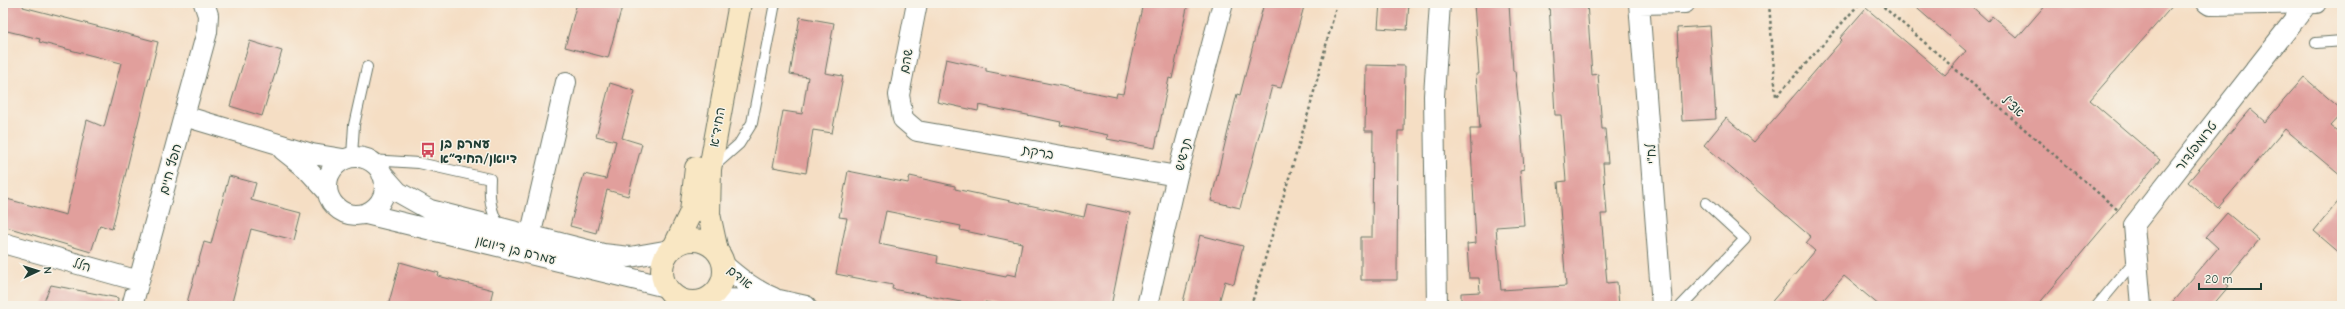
<svg xmlns="http://www.w3.org/2000/svg" width="2345" height="309" viewBox="0 0 2345 309" font-family="'Comic Neue','Playpen Sans Hebrew',sans-serif">
<style>
.building{fill:#e19f9c;fill-rule:evenodd}
.lines{fill:none;stroke-linecap:round;stroke-linejoin:round}
.lane-casing{stroke:#6a7566;stroke-width:12}
.street-casing{stroke:#6a7566;stroke-width:22}
.secondary-casing{stroke:#6a7566;stroke-width:24}
.path{stroke:#6a7566;stroke-width:2.5;stroke-dasharray:3 3;stroke-linecap:butt}
.lane{stroke:#fff;stroke-width:10}
.street{stroke:#fff;stroke-width:20}
.secondary{stroke:#f9e7c3;stroke-width:22}
.labels{text-anchor:middle;dominant-baseline:central;stroke-width:3;stroke-linejoin:round;paint-order:stroke}
.street-label{font-size:13px;fill:#1f3d34;stroke:#f7f3e8}
.poi-label{font-size:13px;font-weight:bold;fill:#1f3d34;stroke:#f7f3e8;text-anchor:start}
</style>
<rect width="100%" height="100%" fill="#f7f3e8"/>
<filter id="ink" filterUnits="userSpaceOnUse"><feTurbulence type="fractalNoise" baseFrequency=".025" numOctaves="2"/><feDisplacementMap in="SourceGraphic" scale="8" xChannelSelector="R" yChannelSelector="G"/><feConvolveMatrix kernelMatrix="1 2 1 2 8 2 1 2 1" color-interpolation-filters="sRGB"/></filter>
<filter id="wash" filterUnits="userSpaceOnUse"><feTurbulence type="fractalNoise" baseFrequency=".012" numOctaves="4" result="noise"/><feDisplacementMap in="SourceGraphic" scale="16" xChannelSelector="R" yChannelSelector="G"/><feGaussianBlur stdDeviation="0.9" result="paint"/><feColorMatrix in="noise" values="0 0 0 0 0 0 0 0 0 0 0 0 0 0 0 0 0 1.4 0 .05"/><feComposite in="paint" operator="in"/></filter>
<g filter="url(#wash)">
<rect width="100%" height="100%" fill="#f5dec4"/>
<g id="blocks">
<path class="building" d="M3,3h21l-1,4 135,35 -46,187 -12,-4 -9,27 -88,-26v-28l63,17 21,-95 17,7 17,-64 -82,-21 1,-3 -37,-9z
M577,3h46l-15,55 -43,-11z
M1143,3h45l-16,76 -3,-1 -14,70 -48,-9 1,-4 -48,-10 1,-3 -82,-17 -1,6 -41,-9 9,-43 40,9v3l130,26 1,-4 6,1z
M1264,3h41l-24,85 -9,-2 -32,122 -29,-7 26,-107 3,1z
M1380,3h29l-2,27 -29,-2z
M1474,3h35l4,68h2l6,55 3,43 -4,1 4,55 -28,2 5,63 65,-4 -8,-104 8,-1 -5,-66h-6l-6,-112h38l5,72 6,-1 4,55h3l3,34h-5l4,51h-6l6,69 10,-1 2,24h-158v-13l19,-1 -1,-14h-10l-2,-34 9,-1 -6,-114h10l-4,-55h3z
M1911,3h57l20,18 4,-5 25,22 30,-35h128l-85,97 70,60 -123,146h-157l-36,-30 -26,30h-50l47,-55 -9,-8 5,-6 -107,-92 22,-27 28,24 88,-102 -2,-2 26,-30 79,67 21,-24z
M800,17l34,6 -9,50 18,3 -11,57 -19,-3 -7,43 -33,-6 10,-56 19,3 6,-37 -18,-3z
M1710,26l6,93 -34,2 -5,-93z
M250,41l32,10 -20,65 -32,-10z
M1366,65l39,1 -1,65h-6l-1,149h-36v-43h11l1,-106h-8z
M2304,77l38,33v4l-11,12 11,9v42l-57,-48 -67,79 -30,-26 62,-73 15,13z
M610,83l25,8 -13,47 20,6 -14,52 -21,-6 -11,43 -26,-7 14,-52 22,5 10,-38 -20,-5z
M848,171l60,12 2,-7 45,10v3l129,28 3,-13 43,9 -19,93h-108l-18,-4 -1,4h-2l-90,-17 1,-4 -57,-11 11,-56 -8,-1zM886,211l75,15 -1,4 62,13 -6,33 -9,-2 -1,3 -69,-14 1,-7 -59,-12z
M229,176l27,7 -5,17 50,13 -7,27 -43,-11 -20,77h-45l18,-64 7,2z
M2342,197v58l-28,-24z
M2227,213l32,27 -35,42 5,4 -17,20h-43l49,-58 -12,-11z
M1200,235l43,11 -9,38 -9,-3 -7,25h-36z
M400,262l39,11 -1,3 55,14 -4,16h-101z
M51,285l67,13 -1,8h-75z"/>
</g>
</g>
<g filter="url(#ink)">
<use href="#blocks" fill-opacity="0" stroke="#6a7566" stroke-width="1"/>
<g class="lines">
<g class="lane-casing">
<path id="lane" d="M2316,43l26,-2
M352,156l2,-31 13,-58
M370,160l49,3 71,16c-1,18 0,32 10,48
M713,167l26,-23 13,-21 23,-120
M1681,306l64,-67 -39,-36
M2097,306l39,-47"/>
</g>
<g class="street-casing">
<path id="street" d="M917,3l-18,92 4,24 14,12 260,45
M1639,3l23,303
M2207,3l3,2 106,-2
M1639,4l46,-1
M184,116l128,38 31,5
M283,150l24,19 20,22
M327 186a29 29 0 1 1 58 0a29 29 0 1 1-58 0Z
M382,174l16,18 32,18 173,44 27,3 40,-7
M366,214l300,73
M530,237l36,-155
M3,243l136,38
M723,264c16,14 31,26 51,34
M707,299l72,1 27,6
M132,306l75,-274 1,-17 -4,-12
M1147,306l30,-130 46,-173
M1437,306l-3,-210 6,-93
M2141,306l-7,-81 173,-221"/>
</g>
<g class="secondary-casing">
<path id="secondary" d="M662 271a31 31 0 1 1 62 0a31 31 0 1 1-62 0Z
M674,247l17,-35 5,-44
M717,251l-8,-37 1,-45 30,-166"/>
</g>
<path class="path" d="M1769,3l7,94 84,-94
M1879,3l240,208
M1251,306l59,-199 27,-104"/>
<use href="#lane" class="lane"/>
<use href="#street" class="street"/>
<use href="#secondary" class="secondary"/>
</g>
</g>
<defs>
<g id="bus-bare" transform="scale(1.2)"><path d="M-5-6H5V4H4V6H2V4H-2V6H-4V4H-5ZM-3.5-4V0h7V-4ZM-3.5 1.2v1.5H-2V1.2ZM2 1.2v1.5H3.5V1.2Z" fill="#d1495b" stroke="#f7f3e8" stroke-width="2.5" paint-order="stroke"/></g>
</defs>
<g fill-rule="evenodd">
<use href="#bus-bare" x="428" y="150"/>
</g>
<g class="labels">
<g class="street-label">
<text transform="translate(906 61) rotate(-79)">שהם</text>
<text transform="translate(2013 106) rotate(41)">אצ"ל</text>
<text transform="translate(717 127) rotate(-80)">החיד"א</text>
<text transform="translate(2196 146) rotate(-52)">טרומפלדור</text>
<text transform="translate(1038 152) rotate(10)">ברקת</text>
<text transform="translate(1183 154) rotate(-75)">תרשיש</text>
<text transform="translate(1651 154) rotate(-94)">לח"י</text>
<text transform="translate(170 169) rotate(-74)">חפץ חיים</text>
<text transform="translate(516 250) rotate(14)">עמרם בן דיוואן</text>
<text transform="translate(82 265) rotate(16)">הלל</text>
<text transform="translate(740 277) rotate(39)">אודם</text>
</g>
<g class="poi-label">
<text x="440" y="143">עמרם בן<tspan x="440" dy="15">דיואן/החיד״א</tspan></text>
</g>
</g>
<rect width="2345" height="309" fill="none" stroke="#f7f3e8" stroke-width="16"/>
<g transform="translate(38 271) rotate(86)" stroke="#f7f3e8" stroke-width="3" paint-order="stroke">
<path d="M0-3L7 15L0 10L-7 15Z" fill="#1f3d34"/>
<text y="-6" font-size="11" font-weight="bold" text-anchor="middle" fill="#1f3d34">N</text>
</g>
<path d="M2199 283v6h62v-6" fill="none" stroke="#1f3d34" stroke-width="2"/>
<text x="2205" y="283" font-size="12" fill="#1f3d34" stroke="#f7f3e8" stroke-width="3" paint-order="stroke">20 m</text>
</svg>
